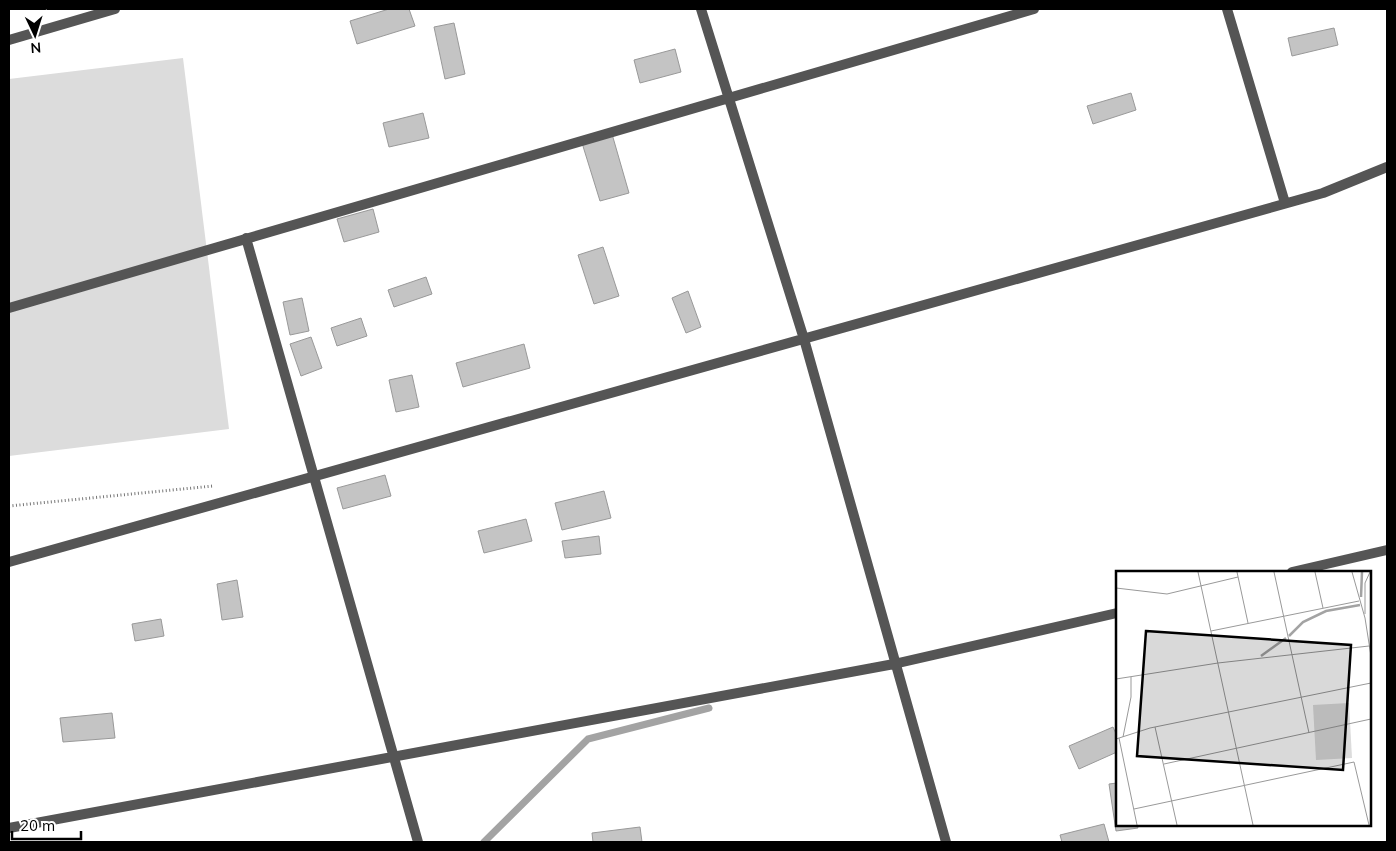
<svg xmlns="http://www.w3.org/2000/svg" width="1396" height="851" viewBox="0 0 1396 851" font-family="Mulish,sans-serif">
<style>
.park{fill:#dcdcdc}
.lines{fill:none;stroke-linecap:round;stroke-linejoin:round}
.stream{stroke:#a3a3a3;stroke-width:7}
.building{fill:#c4c4c4;stroke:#999}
.path{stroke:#777;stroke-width:3;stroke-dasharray:1 2.5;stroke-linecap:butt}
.minor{stroke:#555;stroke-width:10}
.inset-river{fill:none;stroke:#a3a3a3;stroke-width:2.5}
.inset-road{fill:none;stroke:#999;stroke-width:1}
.view{fill:#000;fill-opacity:0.15;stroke:#000;stroke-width:2.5}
.inset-edge{fill:none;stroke:#000;stroke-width:2.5}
</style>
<rect width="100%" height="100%" fill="#fff"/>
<path class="park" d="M183,58l46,371 -220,27v-377z"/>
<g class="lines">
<path class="stream" d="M484,842l104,-103 121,-31"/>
</g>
<path class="building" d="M389,9h20l6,17 -58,18 -7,-23z
M454,23l11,51 -20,5 -11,-52z
M1334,28l4,17 -46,11 -4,-18z
M675,49l6,23 -41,11 -6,-23z
M1131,93l5,17 -43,14 -6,-18z
M423,113l6,25 -40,9 -6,-24z
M612,134l17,59 -29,8 -18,-58z
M373,209l6,23 -35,10 -7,-23z
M603,247l16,49 -25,8 -16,-49z
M426,277l6,17 -38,13 -6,-17z
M688,291l13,36 -15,6 -14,-35z
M302,298l7,33 -19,4 -7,-33z
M361,318l6,18 -30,10 -6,-18z
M311,337l11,31 -21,8 -11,-32z
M524,344l6,24 -67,19 -7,-24z
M412,375l7,32 -23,5 -7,-32z
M385,475l6,21 -48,13 -6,-21z
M604,491l7,27 -49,12 -7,-27z
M526,519l6,22 -48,12 -6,-22z
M599,536l2,18 -36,4 -3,-17z
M237,580l6,37 -21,3 -5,-36z
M161,619l3,17 -29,5 -3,-17z
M112,713l3,25 -52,4 -3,-24z
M1113,727l4,9v16l-38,17 -10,-23z
M1117,783v42h20l1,3 -22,3 -7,-47z
M1104,824l5,18h-47l-2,-7z
M640,827l2,15h-49l-1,-9z"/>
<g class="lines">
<path class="path" d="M9,506l204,-20"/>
<path class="minor" d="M701,9l103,330 142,503
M1227,9l58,194
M9,40l106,-31
M246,238l172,604
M9,308l1025,-299
M9,562l1314,-369 64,-26
M1292,572l95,-22
M9,828l885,-164 223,-51"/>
</g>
<g transform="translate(1116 571)">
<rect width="255" height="255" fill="#fff"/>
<path d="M233,132l3,55 -36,2 -3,-55z" fill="#dcdcdc"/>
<path class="inset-river" d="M245,26l1,-25M173,65l14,-14 23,-11 34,-6M145,85l25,-18"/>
<path class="inset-road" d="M82,1l55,253M121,1l11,51M158,1l35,161M199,1l8,36M236,1l13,46 6,38M0,17l51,6 71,-17M249,43v-31l5,-11M95,60l148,-30M0,108l102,-16 151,-17M39,156l22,98M7,166l8,-40v-20M3,167l18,87M0,168l34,-11 221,-45M48,193l207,-45M18,238l220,-47 15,63"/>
<path class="view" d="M30,60l205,14 -8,125 -206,-14z"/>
<rect width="255" height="255" class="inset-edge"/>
</g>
<rect width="1396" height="851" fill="none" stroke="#000000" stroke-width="20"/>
<g transform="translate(35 35) rotate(176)" stroke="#ffffff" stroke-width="4" paint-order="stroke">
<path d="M0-4L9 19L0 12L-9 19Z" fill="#000000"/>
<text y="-8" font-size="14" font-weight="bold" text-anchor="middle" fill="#000000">N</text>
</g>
<path d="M12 831v8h69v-8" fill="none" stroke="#000000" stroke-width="2.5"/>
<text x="20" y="831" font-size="15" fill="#000000" stroke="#ffffff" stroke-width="4" paint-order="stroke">20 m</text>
</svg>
